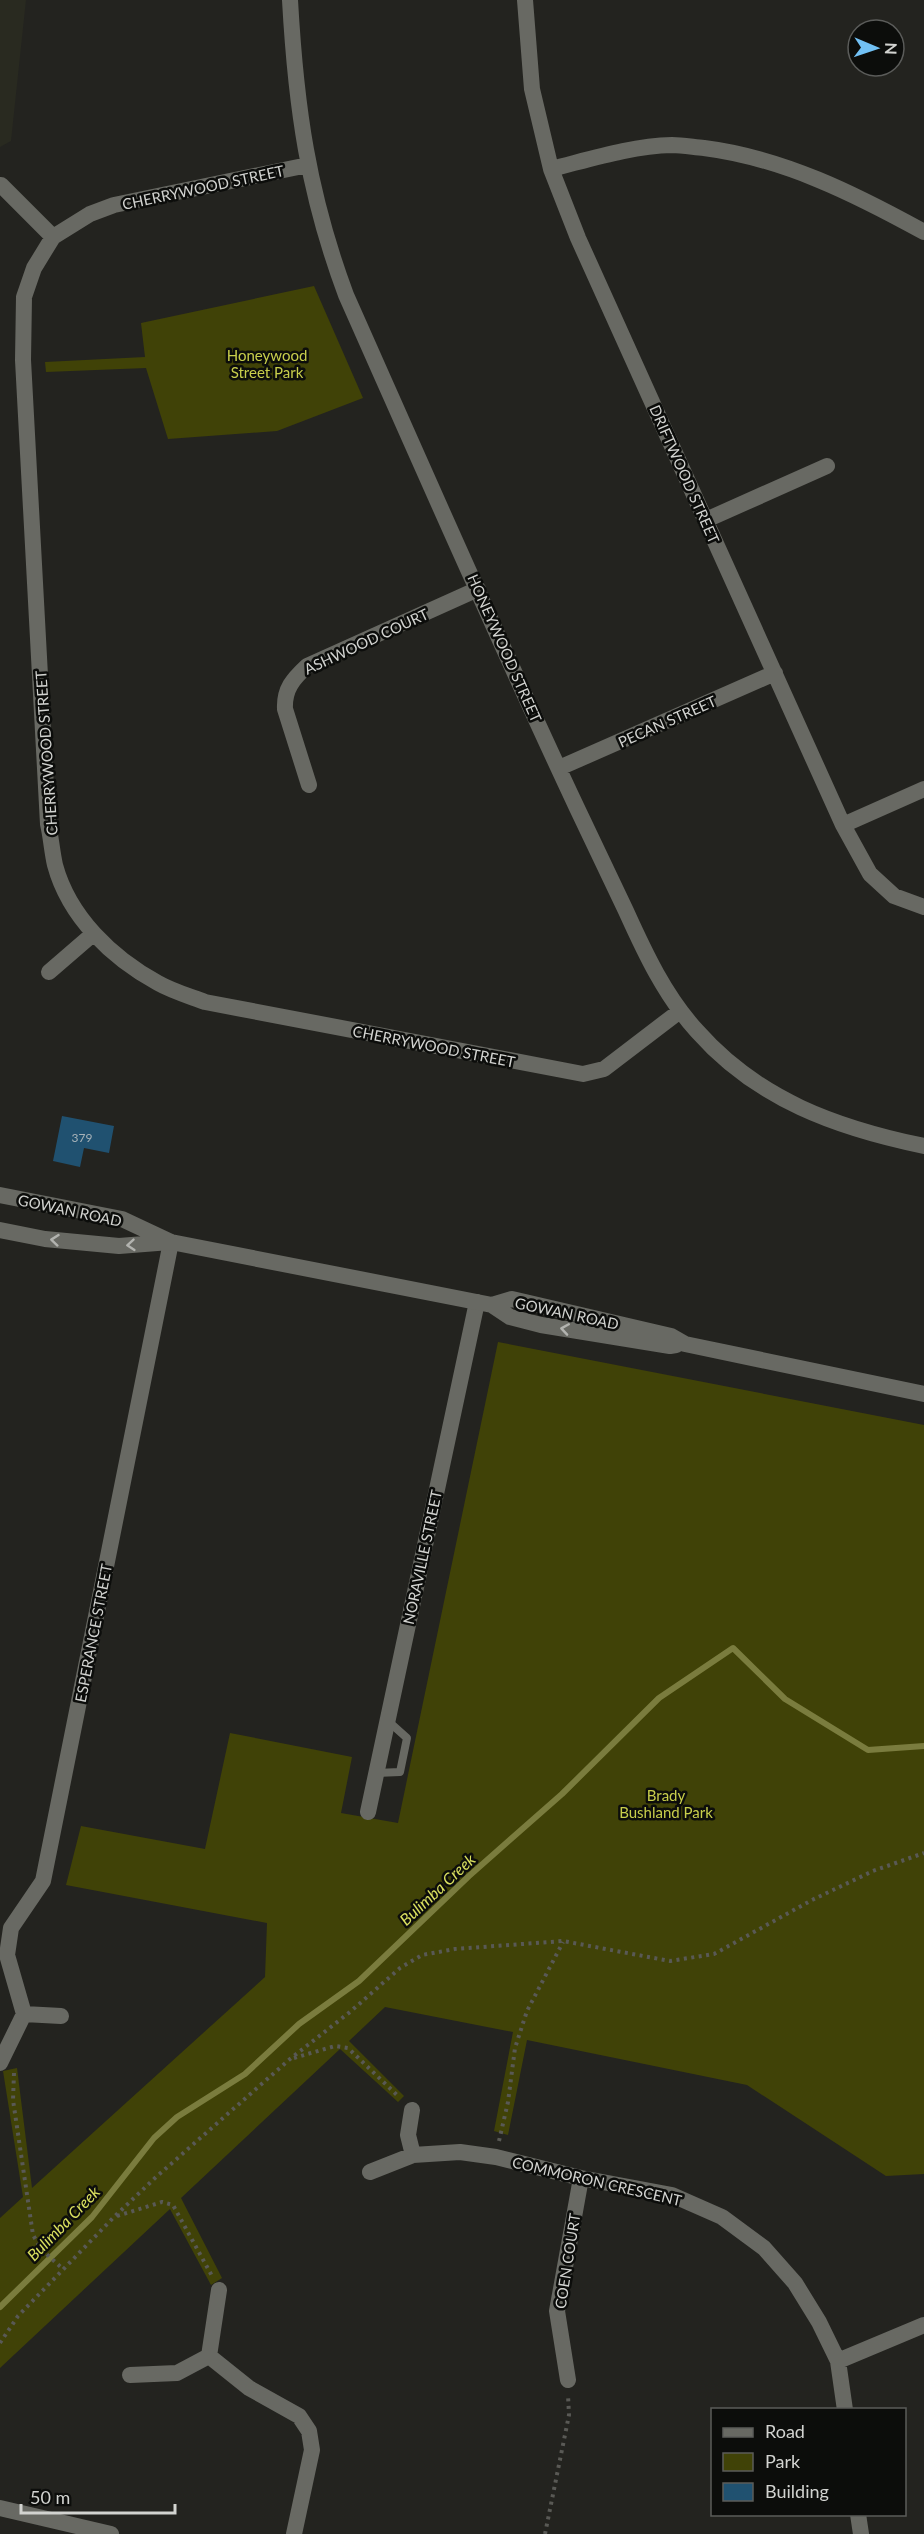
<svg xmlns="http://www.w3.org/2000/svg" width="924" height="2534" viewBox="0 0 924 2534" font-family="Lato,sans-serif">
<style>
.built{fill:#292a20}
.green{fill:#404207}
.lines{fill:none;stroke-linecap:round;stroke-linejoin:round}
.stream{stroke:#7a7c3e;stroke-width:6}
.building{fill:#205170}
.path{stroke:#595955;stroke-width:4;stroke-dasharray:3 4.5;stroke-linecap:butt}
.service{stroke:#686963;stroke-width:8}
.minor{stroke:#686963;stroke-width:16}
.secondary{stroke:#686963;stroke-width:16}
.oneway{stroke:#b2b3af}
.labels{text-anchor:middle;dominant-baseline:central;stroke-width:5;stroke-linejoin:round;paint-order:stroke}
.number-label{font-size:12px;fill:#a6b2b8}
.street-label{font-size:15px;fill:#d2d3d0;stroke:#0c0d0b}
.park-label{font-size:15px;fill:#c8ce4b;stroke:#0c0d0b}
.water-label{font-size:16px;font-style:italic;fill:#dae05f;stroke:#0c0d0b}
</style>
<rect width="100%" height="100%" fill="#23231f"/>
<path class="built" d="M0,0h26l-15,141 -11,6z"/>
<path class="green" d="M314,286l49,112 -86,33 -109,8 -22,-71 -100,4 -1,-10 100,-5 -4,-34z
M498,1342l426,83v749l-38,2 -139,-91 -220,-45 -19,95 -14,-4 19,-99 -128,-25 -36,34 55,55 -6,6 -58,-53 -159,149 41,80 -11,7 -41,-76 -170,159v-150l23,-21 -20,-126 14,-3 15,120 233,-211 2,-54 -201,-38 15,-59 124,23 25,-116 122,24 -11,56 57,10z"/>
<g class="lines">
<path class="stream" d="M0,2307l92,-90 62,-79 23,-21 68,-43 54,-50 60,-43 110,-105 93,-82 97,-96 74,-50 52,51 83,51 56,-4"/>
</g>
<path class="building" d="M62,1116l52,10 -5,27 -25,-5 -4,19 -27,-6z"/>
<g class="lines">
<path class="path" d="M294,2058l41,-12 13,2 51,49
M14,2073l-1,27 20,135 9,15 21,19
M499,2141l9,-39 7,-54 12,-37 36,-69
M117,2216l45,-14 11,3 39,71
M0,2343l18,-27 96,-99 41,-39 135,-119 60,-47 50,-44 22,-13 33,-6 108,-8 107,20 44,-7 98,-54 61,-29 51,-18
M545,2534l24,-119 -1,-20"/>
<path class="service" d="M376,1773l24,-1 7,-34 -19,-17"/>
<path class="minor" d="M290,0c6,108 18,193 56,295 76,171 151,343 231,513 16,34 32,68 49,103 19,42 39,85 71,120 61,69 140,97 227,115
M525,0l7,89 19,80 27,69 265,587 27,49 24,22 30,11
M308,165l-194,40 -24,9 -37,23 -19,31 -10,29 -1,63 25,464c3,13 4,28 7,41 14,52 57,93 103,118 14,8 31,13 47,19l378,72 21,-5 76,-58
M551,169c40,-10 80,-23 121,-24 10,0 21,2 32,3 79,10 151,46 220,84
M1,185l52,52
M706,520l121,-54
M559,768l216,-95
M309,785l-24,-76c-1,-20 8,-30 22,-43l171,-77
M843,825l81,-36
M49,972l44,-38
M368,1812l109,-510
M24,2014l-17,-59 4,-27 32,-47 128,-639
M0,2063l24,-49 37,2
M413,2155l47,-3 36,5 85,21 91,17 50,22 42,31 31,35 24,39 19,39 7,49
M370,2172l43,-17 -5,-20 4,-25
M209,2356l40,32 50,28 10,15 3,19 -18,84
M838,2361l86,-36
M130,2375l47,-2 32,-17 10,-66
M568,2380l-11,-69 24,-133
M0,2508l111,26
M858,2514l3,20"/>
<path class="secondary" d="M0,1195l122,24 49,23 321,63 20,-6 159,37 14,8 239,50
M0,1230l45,9 74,7 51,-4
M492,1305l18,12 31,8 129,21 6,-1"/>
</g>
<defs><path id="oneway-chevron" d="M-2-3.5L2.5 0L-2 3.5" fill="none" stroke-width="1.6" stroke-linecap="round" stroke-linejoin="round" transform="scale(1.5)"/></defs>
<g class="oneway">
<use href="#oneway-chevron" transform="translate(55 1240) rotate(-174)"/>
<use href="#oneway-chevron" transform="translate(131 1245) rotate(175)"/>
<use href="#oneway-chevron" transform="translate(565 1329) rotate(-171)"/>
</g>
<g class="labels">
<g class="number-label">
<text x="82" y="1137">379</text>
</g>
<g class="street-label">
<text transform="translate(203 187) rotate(-12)">CHERRYWOOD STREET</text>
<text transform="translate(685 474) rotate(66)">DRIFTWOOD STREET</text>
<text transform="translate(366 641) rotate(-25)">ASHWOOD COURT</text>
<text transform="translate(505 648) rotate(66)">HONEYWOOD STREET</text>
<text transform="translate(667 721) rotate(-24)">PECAN STREET</text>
<text transform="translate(46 753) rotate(-94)">CHERRYWOOD STREET</text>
<text transform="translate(434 1046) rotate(11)">CHERRYWOOD STREET</text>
<text transform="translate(70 1210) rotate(12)">GOWAN ROAD</text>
<text transform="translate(567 1313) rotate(12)">GOWAN ROAD</text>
<text transform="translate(422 1557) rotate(-78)">NORAVILLE STREET</text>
<text transform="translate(93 1633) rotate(-79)">ESPERANCE STREET</text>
<text transform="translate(597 2181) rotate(13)">COMMORON CRESCENT</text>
<text transform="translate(567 2261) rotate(-81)">COEN COURT</text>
</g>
<g class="park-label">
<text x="267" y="355">Honeywood<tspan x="267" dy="17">Street Park</tspan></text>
<text x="666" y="1795">Brady<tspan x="666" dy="17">Bushland Park</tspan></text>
</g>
<g class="water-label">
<text transform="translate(437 1889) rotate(-43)">Bulimba Creek</text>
<text transform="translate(63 2223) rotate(-46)">Bulimba Creek</text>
</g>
</g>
<rect x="711" y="2408" width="195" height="108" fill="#0c0d0b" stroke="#5b5c5a" stroke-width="1.5"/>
<rect x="723" y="2428" width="30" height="9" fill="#686963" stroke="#5b5c5a" stroke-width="1.5"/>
<text x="765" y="2438" font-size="18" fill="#d2d3d0">Road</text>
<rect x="723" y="2453" width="30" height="18" fill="#404207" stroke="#5b5c5a" stroke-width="1.5"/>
<text x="765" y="2468" font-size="18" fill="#d2d3d0">Park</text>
<rect x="723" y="2483" width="30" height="18" fill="#205170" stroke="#5b5c5a" stroke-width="1.5"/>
<text x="765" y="2498" font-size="18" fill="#d2d3d0">Building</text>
<g transform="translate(876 48) rotate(92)"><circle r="28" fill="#0c0d0b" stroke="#5b5c5a" stroke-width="1.5"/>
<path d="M0-4.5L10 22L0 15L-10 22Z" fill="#72c1f5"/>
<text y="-9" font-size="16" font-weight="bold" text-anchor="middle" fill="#d2d3d0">N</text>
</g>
<path d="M21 2504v9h154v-9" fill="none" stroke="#d2d3d0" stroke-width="3"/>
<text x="30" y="2504" font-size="18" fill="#d2d3d0" stroke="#0c0d0b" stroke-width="4.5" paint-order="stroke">50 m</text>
</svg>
